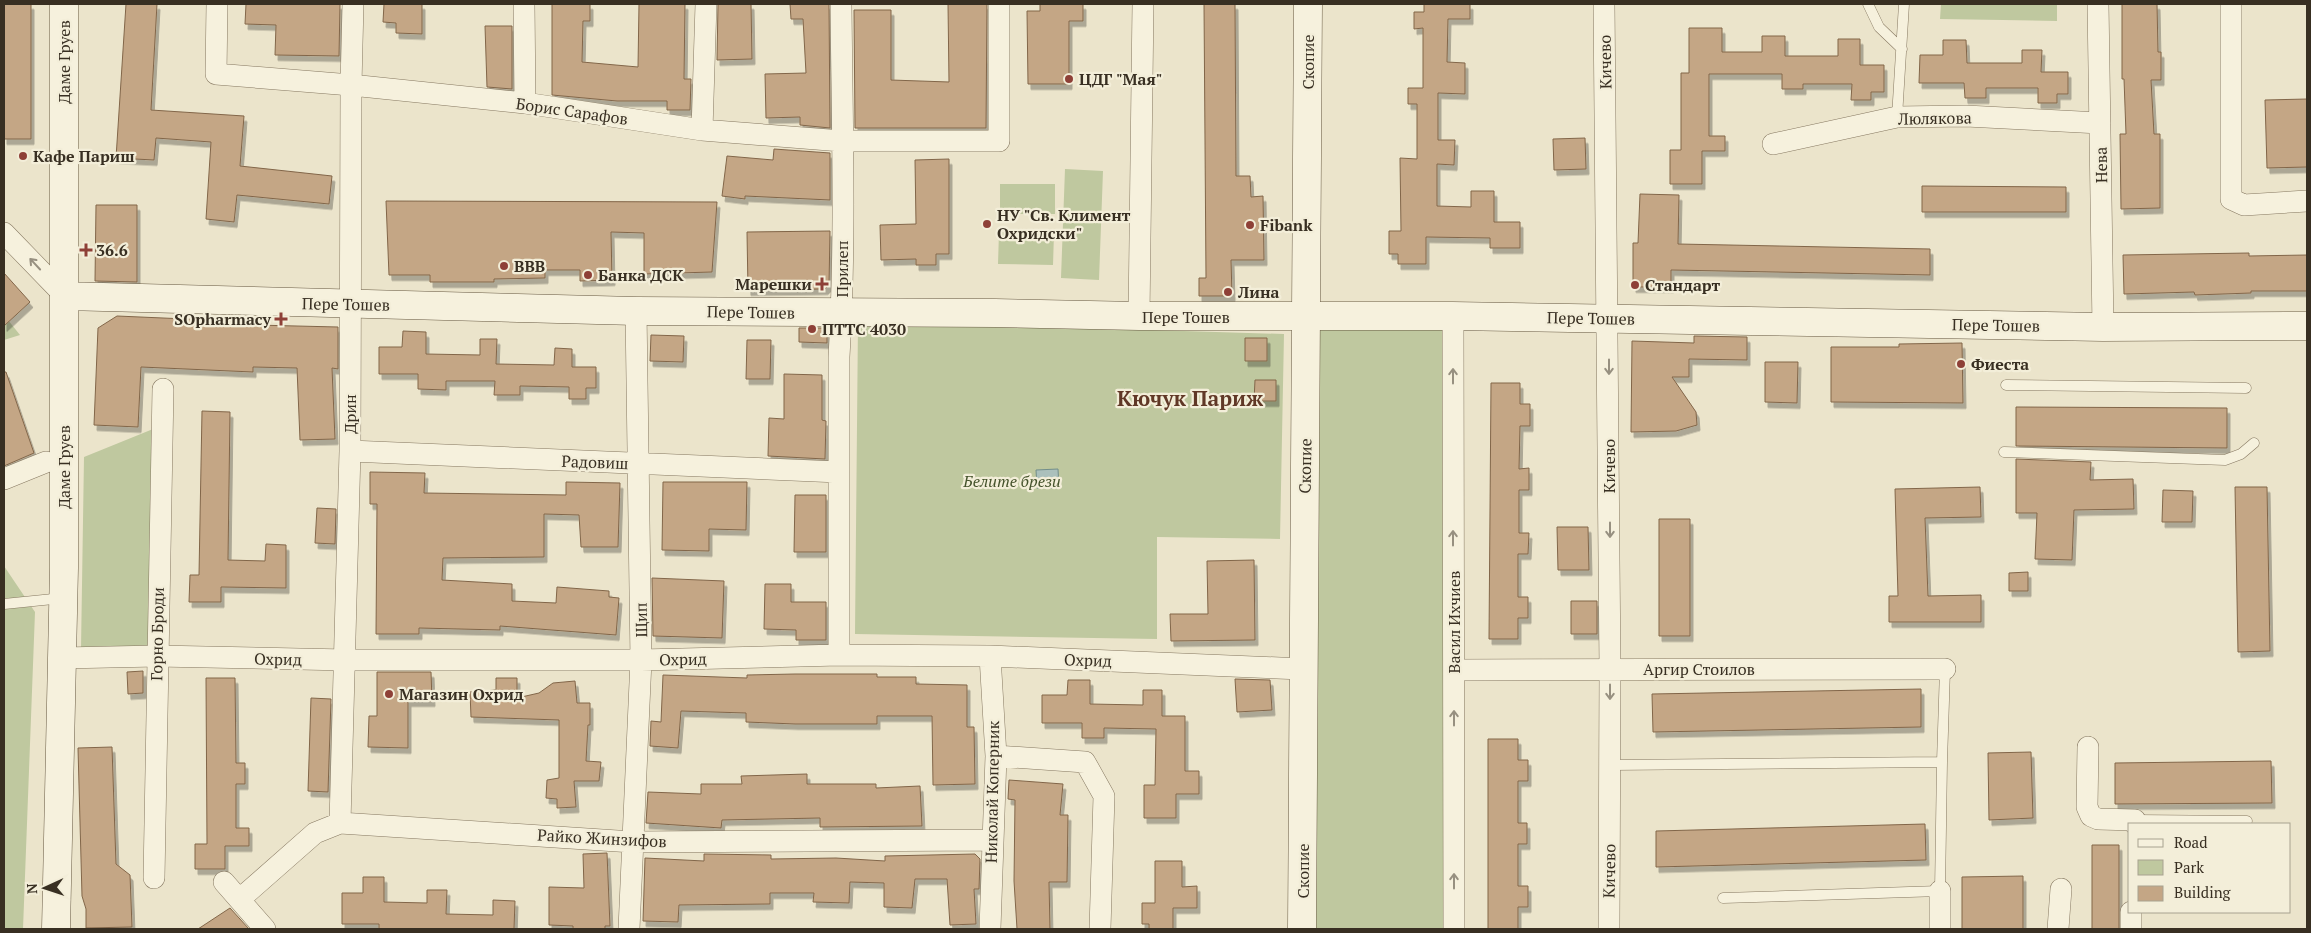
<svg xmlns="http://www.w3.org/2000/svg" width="2311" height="933" viewBox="0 0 2311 933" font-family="'PT Serif',serif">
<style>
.green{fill:#bfc89f}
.water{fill:#abc0bc;stroke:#728e8a}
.building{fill:#c4a685;stroke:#826649;filter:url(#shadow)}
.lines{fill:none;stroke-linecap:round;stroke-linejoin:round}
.lane-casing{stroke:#867861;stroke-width:11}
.street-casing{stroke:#867861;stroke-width:22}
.secondary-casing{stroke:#685a43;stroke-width:29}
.lane{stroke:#f6f1dd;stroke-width:10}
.street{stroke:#f6f1dd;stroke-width:21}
.secondary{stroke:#f6f1dd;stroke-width:28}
.oneway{stroke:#979080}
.poi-dot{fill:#8e4037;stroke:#f3eed9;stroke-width:2}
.labels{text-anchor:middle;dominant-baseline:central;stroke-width:4.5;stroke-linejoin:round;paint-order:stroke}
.street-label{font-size:16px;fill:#382f22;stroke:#f3eed9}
.poi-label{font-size:16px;font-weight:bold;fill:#382f22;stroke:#f3eed9;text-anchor:start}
.park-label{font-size:16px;font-style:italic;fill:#44522b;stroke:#f3eed9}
.district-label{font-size:21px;font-weight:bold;fill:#603826;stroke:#f3eed9}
</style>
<defs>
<filter id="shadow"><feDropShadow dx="3" dy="5.5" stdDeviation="0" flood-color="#0004"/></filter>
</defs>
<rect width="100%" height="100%" fill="#ebe4cb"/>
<path class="green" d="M1941,4h116v17l-117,-2z
M1065,169l38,2 -4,109 -38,-2z
M1000,184h55v30h-55z
M999,232l55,1 -1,32 -55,-1z
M4,315l16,20 -16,5z
M858,321l426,13 -4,205 -123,-2v102l-302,-5z
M1315,324h128l1,605h-131z
M158,427l-7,224 -70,-2 3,-192z
M4,566l31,46 -12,317h-19z"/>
<path class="water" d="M1058,469l1,19h-22l-1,-18z"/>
<path class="building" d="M4,4h27v135h-27z
M126,4h31l-6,106 93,6 -4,50 92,10 -3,28 -92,-9 -3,27 -28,-3 5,-77 -55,-4 -2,22 -38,-2z
M246,4h94l-1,52 -64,-1 1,-30 -31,-1z
M384,4h38v30l-26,-1v-10l-13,-1z
M552,4h38v17h-7l-1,41 56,5 1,-63h46l-1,75h7l-1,31h-23v-9h-50l-65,-6z
M718,4h33l1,55 -35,1z
M790,4h39l1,124 -30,-3v-8l-34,1 -1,-44 41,-1 -3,-54h-12z
M948,4h39l-1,124h-131l-1,-118h37v70l58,2z
M1040,4h43v17h-14v63h-41l-1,-73h13z
M1204,4h31l1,172h14l1,21 12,-1 1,64h-33l1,36h-33v-18h7z
M1424,4h46v15h-22l-1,43 18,1v31l-27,-1v47h17l-1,25 -17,-1v42l34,1v-16h23v31h26v26h-30v-10l-64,-1v27h-28v-10h-9v-23h12l-1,-73 17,1v-55h-9v-16h15v-60l-9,1v-17h10z
M2122,4h35l1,48h3v28h-10l3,54h6v74l-39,1 -1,-75h6l-2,-55h-2z
M485,26h27v63l-25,-2z
M1689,28h33v24h40v-16h23v20h53v-17h22v26h24v27h-13v8h-20l1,-16h-49v5h-21v-15h-73v62h16v15h-23v33h-32v-34h11v-77h8z
M1943,40h23l1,23h55v-13h20l-1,22h27v22h-11v9h-19v-15h-52v10h-21l-1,-15h-45l1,-28h23z
M2307,99v68l-40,1 -2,-68z
M1585,138l1,31 -32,1 -1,-31z
M774,149l56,4v47l-85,-4v3l-23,-3 5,-40 46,4z
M949,159v95h-13v11h-20v-6l-35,1 -1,-35 36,-1 -1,-64z
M1922,186l144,1v25h-144z
M1640,194l39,1 -1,49 252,5v26l-259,-5v17h-38v-44h5z
M386,201l331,1 -5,70 -68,2v-41l-33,-1 1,48 -32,1v-11h-35v8l-51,1v3h-64v-7h-41z
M96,205h41v77l-42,-1z
M830,231l-1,54 -4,4 -77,1 -1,-58z
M2249,253v3l58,-1v36h-56v2l-56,2 -1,-3 -70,2 -1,-39z
M4,273l26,29 -26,24z
M117,316l138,6v3l83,2v42l-6,-1 3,71 -35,1 -3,-72 -44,-1v5l-112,-5 -3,60 -44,-2 4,-97z
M799,328h28v15l-28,-1z
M403,331l23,1v22l54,1v-16h17l-1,25 58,1 1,-17 17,1v18h24v21h-10v11h-17v-12l-49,-1v9h-26l1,-14h-49v9l-28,-1v-15h-39v-27h23z
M651,335l33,1 -1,26 -33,-1z
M1694,336l53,1v23l-58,-1v18h-17l24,35 1,13 -21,6 -45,1 1,-91 62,2z
M1245,338h22v23h-22z
M747,340h24l-1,39h-24z
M1962,343l1,60 -132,-1v-55h68v-3z
M1765,362h33l-1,41 -32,-1z
M4,372h2l28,81 -30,13z
M784,374l38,1v45l4,1 -1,38 -57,-3 1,-38 15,1z
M1255,380h21v21h-22z
M1491,383h29v21h10v22h-10l-1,43 10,-1v22h-10v43h10l-1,21h-10v43h10v21h-10v21h-29z
M2016,407l211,1v40l-211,-2z
M202,411l28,1 -2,148 37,1 1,-17 20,1v43l-65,-1v15h-32l1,-27h9z
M2016,459l75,3 -1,18 43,-1 1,30 -60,1 -2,50 -37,-1 2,-46h-21z
M370,472l55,1 -1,20 142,2v-13l54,1 -2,64h-37l-2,-32 -35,-1v43l-101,1 -1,22 70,4v17l44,2 1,-16 52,4v6l10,1 -3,37 -116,-9v4l-81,-2v6h-43l1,-130h-7z
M663,482h84l-1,48 -37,-1v22l-47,-1z
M1980,487l1,30 -56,1 3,78 53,-1v27h-92v-26h9l-3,-107z
M2235,487h32l3,164 -32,1z
M2163,490l30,1 -1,31h-30z
M795,495h31v57h-32z
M317,508l19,1 -1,35 -20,-1z
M1659,519h31v117h-31z
M1557,527h31l1,43h-31z
M1254,560l1,80 -84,1 -1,-27h38l-1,-53z
M2028,572v19h-19v-18z
M652,578l72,3 -2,57 -69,-2z
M765,584h26v18h35v38h-30v-10l-32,-1z
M1571,601h26v33h-26z
M143,671v22l-15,1 -1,-22z
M377,672h54l1,29h-24v47l-40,-1 1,-31h8z
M795,674h82v3h39v7l51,1v42h7l1,57 -42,1 -1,-69h-55v8h-82l-49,-2v-9l-65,-2 -3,37 -28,-2 1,-25 10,1 2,-47 84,3v-3z
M206,678h29l1,85h9v21h-9v44h13v18h-24v23h-30v-25h12z
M496,678h21v20l22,-5 14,-10 22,-2 2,22h13v22h-2l-2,36 15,1 -2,19h-25l2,26 -19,1v-9l-11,-1 1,-18 12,-2v-58l-88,-3 -1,-25 26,-2z
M1235,679l35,1 2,30 -35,2z
M1068,680h22v24l53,1v-15h19v26h23v55h14v23h-23v24h-32v-33h11l1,-56 -52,-1v10h-22v-15h-40v-28h25z
M1921,689v38l-268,5 -1,-38z
M311,698l20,1 -3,93 -20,-1z
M1488,739h30v21h10v21h-10v42h9v21h-9v42h10v21h-10v22h-30z
M112,747l4,117 14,11 2,52 -46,1v-19l-4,-13 -4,-148z
M2031,752l2,66 -44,2 -1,-67z
M2271,761l1,42 -157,1v-41z
M807,774v10h69v4l44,-2 2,40 -102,1v-9l-98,2 -1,8 -75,-5 2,-31 53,2v-10h41l-1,-8z
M1009,780l54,4 -3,31h8l-1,67h-18l1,47h-33l-3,-48 1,-81 -7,-1z
M1925,824l1,36 -270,7v-36z
M2092,845h27v84h-27z
M607,853l3,73h-5v3h-32v-3l-24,-1v-38l35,1 -1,-34z
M704,854l67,1v4l65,-1 49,3v-5l90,-2 5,5 -1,30h-5l2,35 -26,1 -3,-46h-32l-3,29 -28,-1v-24l-34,-1 -1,21 -36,-1 1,-9h-44v11l-91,1 -1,17 -35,-1 2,-63 59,3z
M1155,861h27v26l15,-1v22h-24v21h-24v-5h-7v-21h13z
M2023,876v53h-61v-52z
M363,877h21v25l43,1v-13h20l-1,24 47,1v-15l22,1 -1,28h-135v-5h-37v-31h21z
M230,908l19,21h-51z"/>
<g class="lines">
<g class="lane-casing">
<path id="lane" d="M1868,4l11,23 23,22
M1897,117l7,-113
M2006,385l240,3
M2004,452l221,8 16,-6 13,-11
M4,604l59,-6
M1611,765l331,-3 3,-93
M2135,820l112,1
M1723,898l217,-7 2,-129"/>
</g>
<g class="street-casing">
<path id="street" d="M217,4l-1,70 135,11 174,18 177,27 140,11h157v-137
M524,4l1,99
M1604,4l6,665 -1,260
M2098,4l5,323
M2231,4v195l13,6 63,-4
M702,130l4,-126
M1773,144l124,-27 69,-1 134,7
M4,233l61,63
M1139,316l4,-312
M1453,316l1,613
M350,451l489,21
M4,479l42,-17
M839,655v-298c7,-118 3,-236 2,-353
M63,658l94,-2 189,4h295l198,-5 151,1 313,13
M1454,670l491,-1
M2088,747l-1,60 4,9 7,3 37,1v4
M996,756l89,6 19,34 -4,133
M340,823l10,-372 1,-366 2,-81
M154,878l9,-489
M224,882l41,47
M1940,891v38
M240,899l75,-66 25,-10 293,19 359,-2
M629,929l12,-269 -5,-349
M990,929l6,-173 -6,-100
M2058,929l3,-40
M2131,929v-17"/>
</g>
<g class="secondary-casing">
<path id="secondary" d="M65,296l571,15 359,2 144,3h314l650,11 204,-1
M56,929l8,-361v-564
M1302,929l6,-925"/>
</g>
<use href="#lane" class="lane"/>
<use href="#street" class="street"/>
<use href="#secondary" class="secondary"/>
</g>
<defs><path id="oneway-shaft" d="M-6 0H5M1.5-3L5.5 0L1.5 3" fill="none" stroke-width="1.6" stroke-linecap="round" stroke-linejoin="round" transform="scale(1.25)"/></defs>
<g class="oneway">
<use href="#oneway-shaft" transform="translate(35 264) rotate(-133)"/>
<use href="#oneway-shaft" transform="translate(1609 367) rotate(90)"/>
<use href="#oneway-shaft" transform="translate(1453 376) rotate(-90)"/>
<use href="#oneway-shaft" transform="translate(1610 530) rotate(90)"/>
<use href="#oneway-shaft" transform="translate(1453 538) rotate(-90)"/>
<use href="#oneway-shaft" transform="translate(1610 692) rotate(90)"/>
<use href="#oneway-shaft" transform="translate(1454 718) rotate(-90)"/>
<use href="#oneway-shaft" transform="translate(1454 881) rotate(-90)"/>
</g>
<g class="poi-dot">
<circle cx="1069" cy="79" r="5"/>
<circle cx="23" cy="156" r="5"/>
<circle cx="987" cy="224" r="5"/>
<circle cx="1250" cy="225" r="5"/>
<path d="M83.5 242.5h5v5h5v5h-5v5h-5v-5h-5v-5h5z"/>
<circle cx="504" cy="266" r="5"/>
<circle cx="588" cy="275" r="5"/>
<path d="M819.5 276.5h5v5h5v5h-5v5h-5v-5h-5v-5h5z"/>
<circle cx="1635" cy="285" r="5"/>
<circle cx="1228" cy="292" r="5"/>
<path d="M278.5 311.5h5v5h5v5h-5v5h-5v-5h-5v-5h5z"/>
<circle cx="812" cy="329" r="5"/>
<circle cx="1961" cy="364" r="5"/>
<circle cx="389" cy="694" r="5"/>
</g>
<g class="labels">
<g class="street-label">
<text transform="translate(64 62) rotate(-90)">Даме Груев</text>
<text transform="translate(1308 62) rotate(-90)">Скопие</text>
<text transform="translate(1605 62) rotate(-91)">Кичево</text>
<text transform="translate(572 111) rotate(8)">Борис Сарафов</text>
<text transform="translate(1935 118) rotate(-1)">Люлякова</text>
<text transform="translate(2101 165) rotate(-91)">Нева</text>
<text transform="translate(842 269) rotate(-90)">Прилеп</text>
<text transform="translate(346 304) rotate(1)">Пере Тошев</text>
<text transform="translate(751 312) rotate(1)">Пере Тошев</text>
<text x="1186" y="317">Пере Тошев</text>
<text transform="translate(1591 318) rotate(1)">Пере Тошев</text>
<text transform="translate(1996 325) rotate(1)">Пере Тошев</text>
<text transform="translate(350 414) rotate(-90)">Дрин</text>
<text transform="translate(595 462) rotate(2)">Радовиш</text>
<text transform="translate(1305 466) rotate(-89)">Скопие</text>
<text transform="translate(1609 466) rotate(-90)">Кичево</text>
<text transform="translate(64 467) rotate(-90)">Даме Груев</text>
<text transform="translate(641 620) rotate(-91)">Щип</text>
<text transform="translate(1454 622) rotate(-90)">Васил Ихчиев</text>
<text transform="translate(157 634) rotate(-89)">Горно Броди</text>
<text transform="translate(278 659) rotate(1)">Охрид</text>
<text transform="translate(683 659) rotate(-1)">Охрид</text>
<text transform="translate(1088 660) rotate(2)">Охрид</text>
<text x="1699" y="669">Аргир Стоилов</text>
<text transform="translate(992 792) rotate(-89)">Николай Коперник</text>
<text transform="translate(602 838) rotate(3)">Райко Жинзифов</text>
<text transform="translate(1303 871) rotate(-90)">Скопие</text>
<text transform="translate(1609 871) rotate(-89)">Кичево</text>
</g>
<g class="poi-label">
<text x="1079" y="79">ЦДГ "Мая"</text>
<text x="33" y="156">Кафе Париш</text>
<text x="997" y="215">НУ "Св. Климент<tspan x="997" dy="18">Охридски"</tspan></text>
<text x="1260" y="225">Fibank</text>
<text x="96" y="250">36.6</text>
<text x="514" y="266">BBB</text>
<text x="598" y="275">Банка ДСК</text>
<text x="812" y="284" text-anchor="end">Марешки</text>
<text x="1645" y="285">Стандарт</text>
<text x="1238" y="292">Лина</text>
<text x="271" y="319" text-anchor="end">SOpharmacy</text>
<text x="822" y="329">ПТТС 4030</text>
<text x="1971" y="364">Фиеста</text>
<text x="399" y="694">Магазин Охрид</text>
</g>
<g class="park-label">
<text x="1012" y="481">Белите брези</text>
</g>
<g class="district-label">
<text x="1190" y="398">Кючук Париж</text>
</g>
</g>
<rect width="2311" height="933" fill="none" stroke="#382f22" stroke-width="10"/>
<rect x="2128" y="823" width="162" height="90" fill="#f3eed9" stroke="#a8a290"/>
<rect x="2138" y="839" width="25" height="8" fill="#f6f1dd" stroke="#a8a290"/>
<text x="2174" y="848" font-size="15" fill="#382f22">Road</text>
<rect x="2138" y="860" width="25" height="15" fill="#bfc89f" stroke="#a8a290"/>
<text x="2174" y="873" font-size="15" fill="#382f22">Park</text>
<rect x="2138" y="886" width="25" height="15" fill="#c4a685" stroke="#a8a290"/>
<text x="2174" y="898" font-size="15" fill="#382f22">Building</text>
<g transform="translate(45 888) rotate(267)" stroke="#f3eed9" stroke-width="4" paint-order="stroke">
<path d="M0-4L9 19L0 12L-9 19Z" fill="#382f22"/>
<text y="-8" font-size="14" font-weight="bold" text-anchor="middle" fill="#382f22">N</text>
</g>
</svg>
